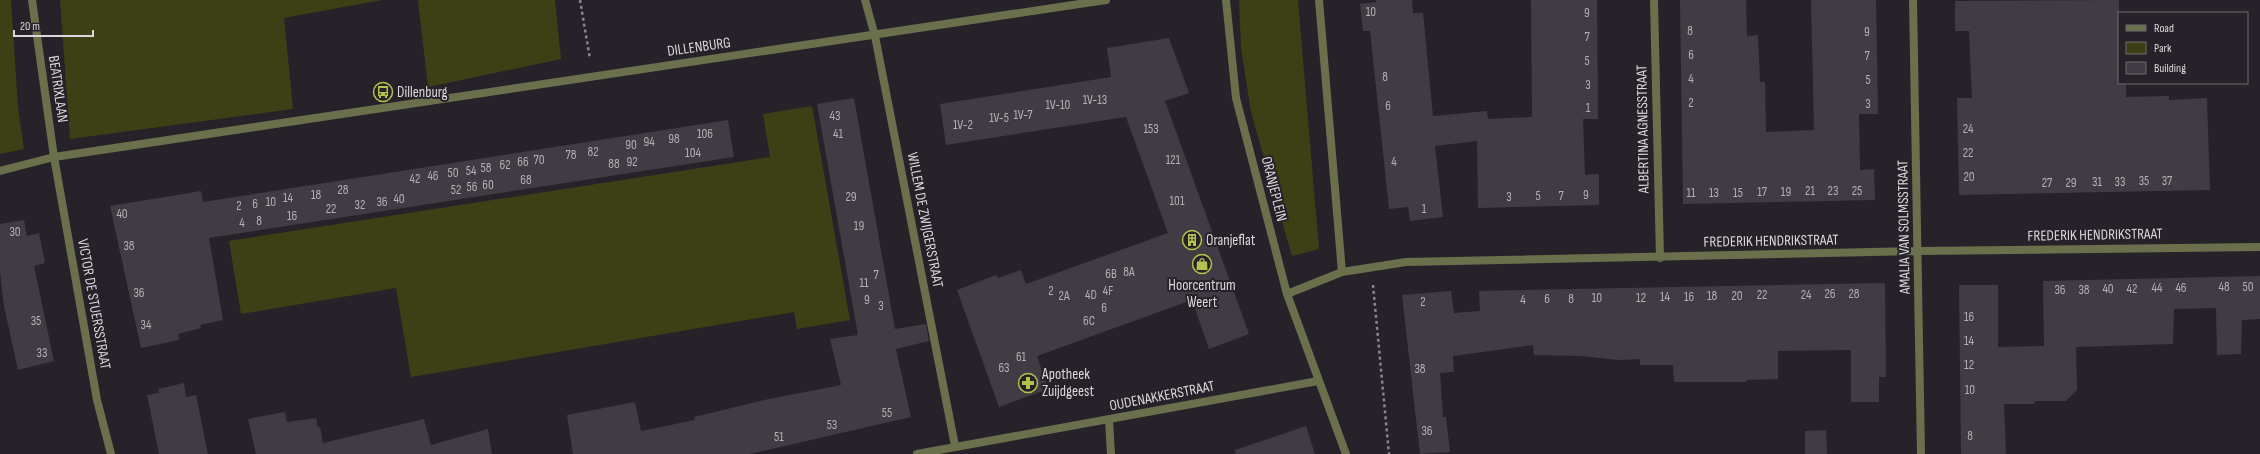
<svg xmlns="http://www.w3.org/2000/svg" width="2260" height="454" viewBox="0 0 2260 454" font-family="'Sofia Sans Condensed',sans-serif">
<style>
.green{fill:#3b4115}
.building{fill:#413c43}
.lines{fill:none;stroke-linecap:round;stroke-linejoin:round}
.path{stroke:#89858b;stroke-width:2.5;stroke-dasharray:3 3;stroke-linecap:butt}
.minor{stroke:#6a704c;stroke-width:8}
.tertiary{stroke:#6a704c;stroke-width:8}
.labels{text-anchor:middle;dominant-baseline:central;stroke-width:4;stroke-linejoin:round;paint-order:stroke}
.number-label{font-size:13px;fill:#b4b0b6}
.street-label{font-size:15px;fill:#dbd7dc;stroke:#272229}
.poi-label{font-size:15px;fill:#dbd7dc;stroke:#272229;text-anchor:start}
</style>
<rect width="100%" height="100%" fill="#272229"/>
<path class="green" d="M0,0h11l7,107 6,42 -24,5z
M60,0h322l-98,18 9,91 -223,30z
M418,0h137l6,59 -133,28z
M1239,0h59l21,249 -27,7 -41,-144 -10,-64z
M812,106l38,214 -53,9 -3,-17 -383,65 -15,-89 -155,26 -12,-73 541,-84 -7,-43z"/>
<path class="building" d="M1376,0h36l1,13h10l10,103 54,-5 1,8 44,-2 -1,-117h66l1,119h-15l2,56 14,-1v31l-121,3 -1,-67 -42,5 8,71 -33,4 -2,-14 -19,2 -19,-178h-7l-3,-27 16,-2z
M1680,0h66l1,36 11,-1 2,47h5l1,50 48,-2 -3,-130h65l2,114h-19l1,56 14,-1 1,31 -192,4z
M2119,0v83h7v14l43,-1v4l38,-2 3,92 -251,5 -2,-97h15l-3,-67h-14v-30z
M1169,38l20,55 -24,8 84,233 -40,15 -17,-49 -155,56 11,33 -49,18 -42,-117 39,-15 2,3 23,-8 5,14 142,-51 -42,-116 -180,28 -6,-41 171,-27 -4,-29z
M854,98l41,231 31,-5 3,17 -33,8 15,68 -161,37h-177l-6,-39 68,-13 6,29 54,-11 -1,-3 70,-17 77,-15 -11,-46 28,-4 -41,-231z
M728,120l6,37 -525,81 14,82 -23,5 1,3 -23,6 1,6 -38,8 -31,-142 91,-15 2,11z
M24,220l3,16 12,-3 6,30 -11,3 20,95 -36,9 -14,-64 -4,-34v-48z
M2260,276v43l-18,1 -1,34 -24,1 -1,-47 -42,1 -1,35 -97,3 1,43 -11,11h-30l-2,3h-30l2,50h-45l-2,-169h39v62l46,-1 -1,-65z
M1885,283l1,94h-7v25h-28v-52l-73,1v28l-32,1v2h-72l-1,-17h-33v-6l-21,1 -39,-4 -46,-1 -1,-10 -80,11 1,16 -14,1 3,44h3l4,35 -30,2 -18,-159 49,-4 3,22 26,-2 -1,-20z
M184,383l2,14 10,-2 12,59h-49l-12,-59 12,-2 -1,-4z
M285,412l2,10 29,-4 2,10 2,-1 3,16 101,-24 7,26 57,-16 4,25h-236l-8,-35z
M1306,426l9,28h-79l-1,-4z
M1826,430l1,24h-22v-23z"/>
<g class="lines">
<path class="path" d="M580,0l10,59
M1373,285l16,169"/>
<path class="minor" d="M865,0l10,36 80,410
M1226,0l10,98 51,196 59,160
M1319,0l23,272
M1654,0l6,258
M1913,0l8,454
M0,171l54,-14 1052,-157
M1287,294l55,-22 64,-10 512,-11 342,-4
M1109,420l2,34
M917,454l401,-73"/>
<path class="tertiary" d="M32,0l22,157 43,243 14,54"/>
</g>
<defs>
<g id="bus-ring" transform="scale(1)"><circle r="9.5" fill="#272229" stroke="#b2c34c" stroke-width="1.5"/><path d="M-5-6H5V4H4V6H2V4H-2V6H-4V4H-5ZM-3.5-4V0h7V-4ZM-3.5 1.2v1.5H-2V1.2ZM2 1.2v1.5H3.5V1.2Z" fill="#b2c34c"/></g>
<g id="building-ring" transform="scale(1)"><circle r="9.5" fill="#272229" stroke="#b2c34c" stroke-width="1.5"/><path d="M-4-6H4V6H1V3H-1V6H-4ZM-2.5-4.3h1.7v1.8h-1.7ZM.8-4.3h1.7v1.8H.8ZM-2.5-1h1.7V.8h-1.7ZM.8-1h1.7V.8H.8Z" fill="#b2c34c"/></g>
<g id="shop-ring" transform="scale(1)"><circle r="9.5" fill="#272229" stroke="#b2c34c" stroke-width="1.5"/><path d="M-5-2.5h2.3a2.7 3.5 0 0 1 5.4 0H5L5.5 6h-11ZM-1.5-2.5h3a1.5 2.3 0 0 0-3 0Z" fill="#b2c34c"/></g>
<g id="pharmacy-ring" transform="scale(1)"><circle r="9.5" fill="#272229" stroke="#b2c34c" stroke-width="1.5"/><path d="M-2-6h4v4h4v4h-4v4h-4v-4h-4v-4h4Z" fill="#b2c34c"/></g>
</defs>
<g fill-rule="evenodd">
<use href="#bus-ring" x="383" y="92"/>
<use href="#building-ring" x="1192" y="240"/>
<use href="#shop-ring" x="1202" y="264"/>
<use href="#pharmacy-ring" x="1028" y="383"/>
</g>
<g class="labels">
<g class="number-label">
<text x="1371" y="12">10</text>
<text x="1587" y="13">9</text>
<text x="1690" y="31">8</text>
<text x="1867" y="32">9</text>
<text x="1587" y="37">7</text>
<text x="1691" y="55">6</text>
<text x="1867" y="56">7</text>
<text x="1587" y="61">5</text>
<text x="1385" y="77">8</text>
<text x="1691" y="79">4</text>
<text x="1868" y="80">5</text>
<text x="1588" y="85">3</text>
<text x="1095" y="100">1V-13</text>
<text x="1691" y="103">2</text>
<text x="1868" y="104">3</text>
<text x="1058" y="105">1V-10</text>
<text x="1388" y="106">6</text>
<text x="1588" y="108">1</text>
<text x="1023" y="115">1V-7</text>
<text x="835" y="116">43</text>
<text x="999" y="118">1V-5</text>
<text x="963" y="125">1V-2</text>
<text x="1151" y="129">153</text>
<text x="1968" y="129">24</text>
<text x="705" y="134">106</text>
<text x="838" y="134">41</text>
<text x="674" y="139">98</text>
<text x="649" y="142">94</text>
<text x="631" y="145">90</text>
<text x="593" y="152">82</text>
<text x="693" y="153">104</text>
<text x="1968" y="153">22</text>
<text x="571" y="155">78</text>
<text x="539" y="160">70</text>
<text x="1173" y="160">121</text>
<text x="523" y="162">66</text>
<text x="632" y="162">92</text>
<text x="1394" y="162">4</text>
<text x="614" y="164">88</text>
<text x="505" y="165">62</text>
<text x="486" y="168">58</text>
<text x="471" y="171">54</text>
<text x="453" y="173">50</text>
<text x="433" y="176">46</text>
<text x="1969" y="177">20</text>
<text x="415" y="179">42</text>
<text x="526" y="180">68</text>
<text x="2144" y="181">35</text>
<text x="2167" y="181">37</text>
<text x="2097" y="182">31</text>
<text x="2120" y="182">33</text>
<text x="2047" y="183">27</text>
<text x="2071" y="183">29</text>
<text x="488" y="185">60</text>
<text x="472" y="187">56</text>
<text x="343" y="190">28</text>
<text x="456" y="190">52</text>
<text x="1810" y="191">21</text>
<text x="1833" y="191">23</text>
<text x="1857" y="191">25</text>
<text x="1762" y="192">17</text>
<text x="1786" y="192">19</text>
<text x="1691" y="193">11</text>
<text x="1714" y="193">13</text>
<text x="1738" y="193">15</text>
<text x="316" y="195">18</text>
<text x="1586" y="195">9</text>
<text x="1538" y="196">5</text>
<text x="1561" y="196">7</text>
<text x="851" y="197">29</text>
<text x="1509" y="197">3</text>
<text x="288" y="198">14</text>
<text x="399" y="199">40</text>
<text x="1177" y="201">101</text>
<text x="271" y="202">10</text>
<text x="382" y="202">36</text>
<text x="255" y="204">6</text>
<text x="360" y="205">32</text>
<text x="239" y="206">2</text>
<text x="331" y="209">22</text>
<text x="1424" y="209">1</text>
<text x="122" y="214">40</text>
<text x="292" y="216">16</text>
<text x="259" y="221">8</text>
<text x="242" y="223">4</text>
<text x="859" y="226">19</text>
<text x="15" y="232">30</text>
<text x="129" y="246">38</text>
<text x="1129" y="272">8A</text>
<text x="1111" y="274">6B</text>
<text x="876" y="275">7</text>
<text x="864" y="283">11</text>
<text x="2224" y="287">48</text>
<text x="2248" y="287">50</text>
<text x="2157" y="288">44</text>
<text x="2181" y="288">46</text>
<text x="2108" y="289">40</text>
<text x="2132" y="289">42</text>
<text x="2060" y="290">36</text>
<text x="2084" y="290">38</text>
<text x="1051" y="291">2</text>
<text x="1108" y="291">4F</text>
<text x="139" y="293">36</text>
<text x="1830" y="294">26</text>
<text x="1854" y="294">28</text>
<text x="1091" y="295">4D</text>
<text x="1762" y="295">22</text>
<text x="1806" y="295">24</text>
<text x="1064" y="296">2A</text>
<text x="1712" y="296">18</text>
<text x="1737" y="296">20</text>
<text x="1665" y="297">14</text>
<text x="1689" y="297">16</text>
<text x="1597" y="298">10</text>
<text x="1641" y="298">12</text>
<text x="1547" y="299">6</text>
<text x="1571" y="299">8</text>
<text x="867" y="300">9</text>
<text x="1523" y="300">4</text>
<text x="1423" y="302">2</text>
<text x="881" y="306">3</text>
<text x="1104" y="308">6</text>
<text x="1969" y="317">16</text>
<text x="36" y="321">35</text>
<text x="1089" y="321">6C</text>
<text x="146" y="325">34</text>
<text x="1969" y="341">14</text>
<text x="42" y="353">33</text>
<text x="1021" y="357">61</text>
<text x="1969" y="365">12</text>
<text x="1004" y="368">63</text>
<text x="1420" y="369">38</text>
<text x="1970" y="390">10</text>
<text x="887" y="413">55</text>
<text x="832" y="425">53</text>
<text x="1427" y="431">36</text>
<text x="1970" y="436">8</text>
<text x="779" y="437">51</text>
</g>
<g class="street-label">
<text transform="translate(699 47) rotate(-8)">DILLENBURG</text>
<text transform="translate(58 89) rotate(82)">BEATRIXLAAN</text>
<text transform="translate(1643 129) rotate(-91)">ALBERTINA AGNESSTRAAT</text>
<text transform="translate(1274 189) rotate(76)">ORANJEPLEIN</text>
<text transform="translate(925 220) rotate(79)">WILLEM DE ZWIJGERSTRAAT</text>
<text transform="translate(1904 227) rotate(-91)">AMALIA VAN SOLMSSTRAAT</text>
<text transform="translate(2095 235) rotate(-1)">FREDERIK HENDRIKSTRAAT</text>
<text transform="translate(1771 241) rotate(-1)">FREDERIK HENDRIKSTRAAT</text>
<text transform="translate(94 304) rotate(80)">VICTOR DE STUERSSTRAAT</text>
<text transform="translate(1162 396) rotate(-11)">OUDENAKKERSTRAAT</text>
</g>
<g class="poi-label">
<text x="397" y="92">Dillenburg</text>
<text x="1206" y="240">Oranjeflat</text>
<text x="1202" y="285" text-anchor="middle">Hoorcentrum<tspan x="1202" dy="17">Weert</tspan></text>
<text x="1042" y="374">Apotheek<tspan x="1042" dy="17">Zuijdgeest</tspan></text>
</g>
</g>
<rect x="2118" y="12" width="130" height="72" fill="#272229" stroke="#6f6a71"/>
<rect x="2126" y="25" width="20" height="6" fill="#6a704c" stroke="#6f6a71"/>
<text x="2154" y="32" font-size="12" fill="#dbd7dc">Road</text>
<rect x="2126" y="42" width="20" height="12" fill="#3b4115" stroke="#6f6a71"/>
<text x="2154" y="52" font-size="12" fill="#dbd7dc">Park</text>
<rect x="2126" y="62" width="20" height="12" fill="#413c43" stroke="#6f6a71"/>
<text x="2154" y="72" font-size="12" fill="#dbd7dc">Building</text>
<path d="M14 30v6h79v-6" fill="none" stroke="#dbd7dc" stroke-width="2"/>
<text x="20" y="30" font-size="12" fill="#dbd7dc" stroke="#272229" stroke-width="3" paint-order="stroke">20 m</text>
</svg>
